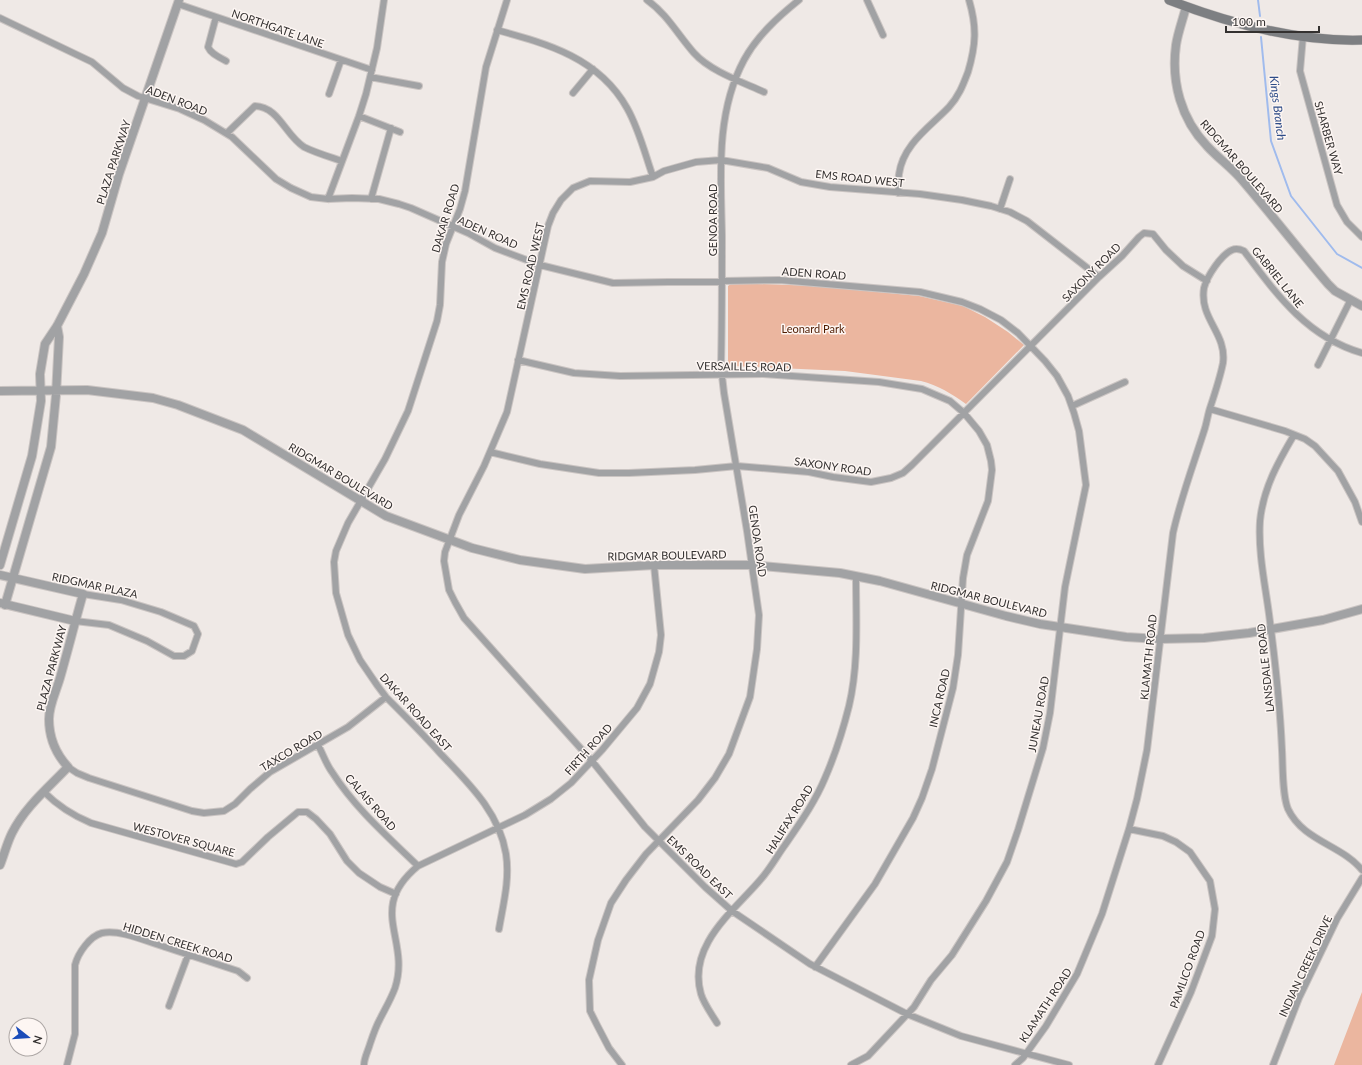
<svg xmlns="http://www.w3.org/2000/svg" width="1362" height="1065" viewBox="0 0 1362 1065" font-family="Lato,sans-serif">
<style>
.green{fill:#ebb69f}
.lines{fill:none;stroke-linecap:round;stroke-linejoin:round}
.stream{stroke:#a0bbed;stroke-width:2}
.minor-casing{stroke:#cac4c2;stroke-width:8}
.tertiary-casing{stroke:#cac4c2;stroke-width:10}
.secondary-casing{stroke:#cac4c2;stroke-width:10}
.minor{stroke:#a1a2a4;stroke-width:6}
.tertiary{stroke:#a1a2a4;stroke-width:8}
.secondary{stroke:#7d7f82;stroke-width:9}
.labels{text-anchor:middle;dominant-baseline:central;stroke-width:3;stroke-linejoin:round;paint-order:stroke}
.street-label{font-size:11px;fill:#343130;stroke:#fdf6f3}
.park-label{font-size:11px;fill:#4f1c00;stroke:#fdf6f3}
.water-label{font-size:12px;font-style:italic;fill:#2e4c88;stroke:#fdf6f3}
</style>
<rect width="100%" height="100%" fill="#efe9e6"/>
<path class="green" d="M732,283l84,3 103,10 44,10 22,11 23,15 16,13 -58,59c-14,-10 -28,-19 -45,-23l-76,-10 -113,-5 -4,-3v-77z
M1362,991v74h-28l28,-73z"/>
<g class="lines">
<path class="stream" d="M1258,0l2,16
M1261,37l10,104 20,55 46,58 25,14"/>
<g class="minor-casing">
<path id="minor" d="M647,0c20,14 31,35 47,53 16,18 48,29 70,39
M867,0l16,35
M178,4l194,66
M216,17l-8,30c3,7 11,10 18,14
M0,18l92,44 31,26 15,8 42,13 24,11 28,17 44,42 15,9 20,9 17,2 24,-1 27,1 20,5 12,4 57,25 27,15 45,17 73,18 166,-3 141,12 42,10 18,7 21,11 17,13 27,28 12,15 11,20 6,17 5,18 7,54 -21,102 -15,126 -7,35 -25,82 -11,32 -21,39 -34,54 -21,25 -17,27 -46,49 -17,9
M497,30c51,14 102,28 130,78 12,21 18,46 26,69
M1303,36l-3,35 37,134 10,17 15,15
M370,77l49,9
M573,93l20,-24
M329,94l12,-34
M359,116l41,16
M227,133l28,-27c24,1 30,29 49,41 12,6 26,10 38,14
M898,193c1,-6 0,-13 1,-19 4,-30 31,-47 50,-67 10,-11 14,-22 19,-35 8,-27 9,-45 1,-72
M328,199l31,-83 7,-22 11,-46 7,-48
M371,199l20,-71
M1000,209l10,-30
M518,360l56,13 46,3 143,-2 116,8 43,7 28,12 14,12 15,18 8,14 4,16 1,9 -4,31 -21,54 -4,23 -5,77 -5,33 -21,81 -10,29 -9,20 -38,66 -60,83
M1318,365l32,-64
M1072,406l53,-24
M1210,409l75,22 20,8 10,7 23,25 17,31 7,20
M1294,435c-16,27 -31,54 -34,86 -2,31 5,63 9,93 6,45 11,90 13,136 1,16 0,45 6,59 15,32 54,36 74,61
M490,452l50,12 59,9h30l66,-3 42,-4 72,6 24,5 38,5 20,-4 12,-5 9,-8 187,-188 23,-21 17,-19 5,-4 9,1 13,16 17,16 24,15
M75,621l34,4 38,16 27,15h10l8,-5 6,-17 -4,-8 -33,-14 -40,-12 -38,-6
M318,745c5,9 8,19 14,27 23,36 56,65 86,94
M68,767l9,6 12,5 103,33 12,2 20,-2 11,-7 15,-15 20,-17 78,-45 38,-30
M44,792c13,13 30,24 47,31l145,41 6,-2 26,-25 30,-25h9l9,7 14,15 17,27 12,12 21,14 16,7
M1129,829l34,7 13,6 14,10 20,29 5,28 -3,27 -21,56 -33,73
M499,929c4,-24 11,-49 7,-75 -7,-43 -39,-72 -67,-102 -17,-19 -35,-37 -53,-55l-9,-12 -17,-25 -12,-25 -12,-42 -2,-31 2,-11 12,-28 37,-64 23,-48 29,-90 3,-16 2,-43 4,-18 14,-35 5,-18 21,-124 21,-67
M169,1006l19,-51
M717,1023c-6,-10 -13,-19 -16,-29 -14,-49 33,-83 60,-115 9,-10 16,-23 24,-34 15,-22 30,-43 40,-67 10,-23 18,-48 24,-72 10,-42 7,-87 7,-129
M67,1065l8,-31v-69c3,-12 15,-29 27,-32 18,-4 46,9 63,14 24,8 48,16 73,24l9,7
M364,1065c0,-6 3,-12 5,-18 3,-9 6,-19 11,-28 5,-10 11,-20 15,-31 16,-49 -29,-79 23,-122l107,-51 26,-16 20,-16 31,-33 35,-42 13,-24 9,-32 2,-17 -7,-70
M622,1065l-13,-17 -12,-23 -7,-14 -1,-31 9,-40 13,-37 15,-23 20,-26 52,-54 17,-22 14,-24 21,-57 7,-48 2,-34 -12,-84 -23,-138 -3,-26c1,-44 1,-88 1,-131 -1,-59 -7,-122 22,-176 13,-24 34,-43 55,-60
M1015,1065l8,-7 23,-32 31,-52 25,-60 27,-85 8,-30 10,-49 26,-217c8,-36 21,-70 32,-105 2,-7 3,-14 5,-20 5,-15 10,-30 13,-45 4,-30 -24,-44 -19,-75 3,-12 17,-33 28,-38 4,-2 8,-1 12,1 33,44 63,86 118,102
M1069,1065l-108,-29 -54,-22 -97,-50 -78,-53 -27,-24 -60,-60 -53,-66 -128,-143 -9,-16 -6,-12 -5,-29 1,-9 14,-37 25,-49 23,-54 41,-186 5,-13 8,-13 12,-12 17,-7 40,1 23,-5 11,-6 32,-9 25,-2 47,8 33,14 29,5 90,7 42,6 29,6 19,6 17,9 72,56
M1273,1065l26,-67 38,-79 25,-41"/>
</g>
<g class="tertiary-casing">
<path id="tertiary" d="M1186,7c-3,12 -8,25 -10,38 -5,37 5,74 31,101 11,12 25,22 35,34 29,34 57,70 86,104l7,7 27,15
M0,391l87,-1 66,8 25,7 65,25 143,86 86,32 48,12 65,9 69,-4h98l88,8 40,8 126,35 34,8 86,13 34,2 44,-1 45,-5 74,-13 39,-11
M0,565l32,-109 9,-55 -1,-27 5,-30 12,-18 27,-52 18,-41 17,-59 60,-174
M0,575l83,19c-8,28 -15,56 -23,84 -4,14 -11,27 -11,41 0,18 7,35 19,48 -20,21 -43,40 -56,66 -5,10 -8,22 -12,32
M0,603l75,18
M5,605l46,-158 5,-52 3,-58 -2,-11"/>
</g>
<g class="secondary-casing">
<path id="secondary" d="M1169,0c59,23 130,42 193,40"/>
</g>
<use href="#minor" class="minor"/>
<use href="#tertiary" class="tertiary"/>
<use href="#secondary" class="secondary"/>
</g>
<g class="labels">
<g class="street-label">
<text transform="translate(278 28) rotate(19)">NORTHGATE LANE</text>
<text transform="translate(177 100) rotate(21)">ADEN ROAD</text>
<text transform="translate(1329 138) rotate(74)">SHARBER WAY</text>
<text transform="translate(113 162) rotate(-72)">PLAZA PARKWAY</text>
<text transform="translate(1242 166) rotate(49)">RIDGMAR BOULEVARD</text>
<text transform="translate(860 178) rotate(6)">EMS ROAD WEST</text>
<text transform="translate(445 218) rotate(-73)">DAKAR ROAD</text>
<text transform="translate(712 220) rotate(-90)">GENOA ROAD</text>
<text transform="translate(488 232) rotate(24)">ADEN ROAD</text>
<text transform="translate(530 266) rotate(-77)">EMS ROAD WEST</text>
<text transform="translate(1091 272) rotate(-45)">SAXONY ROAD</text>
<text transform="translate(814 273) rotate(4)">ADEN ROAD</text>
<text transform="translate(1278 277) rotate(51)">GABRIEL LANE</text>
<text transform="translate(744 366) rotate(1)">VERSAILLES ROAD</text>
<text transform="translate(833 466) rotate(8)">SAXONY ROAD</text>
<text transform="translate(341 476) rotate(31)">RIDGMAR BOULEVARD</text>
<text transform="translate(758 541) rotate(82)">GENOA ROAD</text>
<text transform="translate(667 555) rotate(-1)">RIDGMAR BOULEVARD</text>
<text transform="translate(95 585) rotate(12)">RIDGMAR PLAZA</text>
<text transform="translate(989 599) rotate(14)">RIDGMAR BOULEVARD</text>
<text transform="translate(1148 657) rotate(-84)">KLAMATH ROAD</text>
<text transform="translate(51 668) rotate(-75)">PLAZA PARKWAY</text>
<text transform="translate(1265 668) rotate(-96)">LANSDALE ROAD</text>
<text transform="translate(939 698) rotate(-77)">INCA ROAD</text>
<text transform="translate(416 712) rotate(48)">DAKAR ROAD EAST</text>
<text transform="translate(1038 714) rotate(-80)">JUNEAU ROAD</text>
<text transform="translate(588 749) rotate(-48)">FIRTH ROAD</text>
<text transform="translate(291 750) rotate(-31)">TAXCO ROAD</text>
<text transform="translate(371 802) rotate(49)">CALAIS ROAD</text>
<text transform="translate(789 819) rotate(-58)">HALIFAX ROAD</text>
<text transform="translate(184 839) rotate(15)">WESTOVER SQUARE</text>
<text transform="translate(700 867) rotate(44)">EMS ROAD EAST</text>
<text transform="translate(178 942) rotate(17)">HIDDEN CREEK ROAD</text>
<text transform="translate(1305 966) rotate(-65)">INDIAN CREEK DRIVE</text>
<text transform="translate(1187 969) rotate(-70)">PAMLICO ROAD</text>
<text transform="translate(1045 1005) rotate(-57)">KLAMATH ROAD</text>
</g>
<g class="park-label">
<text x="813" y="328">Leonard Park</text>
</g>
<g class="water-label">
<text transform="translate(1278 108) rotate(83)">Kings Branch</text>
</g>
</g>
<g transform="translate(28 1037) rotate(107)"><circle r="19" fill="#fdf6f3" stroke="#ada7a5"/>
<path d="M0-3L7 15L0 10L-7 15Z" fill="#1b4cb9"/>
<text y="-6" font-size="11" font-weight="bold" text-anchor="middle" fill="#343130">N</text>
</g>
<path d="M1226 26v6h93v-6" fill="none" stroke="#343130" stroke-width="2"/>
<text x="1232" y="26" font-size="12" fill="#343130" stroke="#fdf6f3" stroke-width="3" paint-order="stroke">100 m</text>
</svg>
